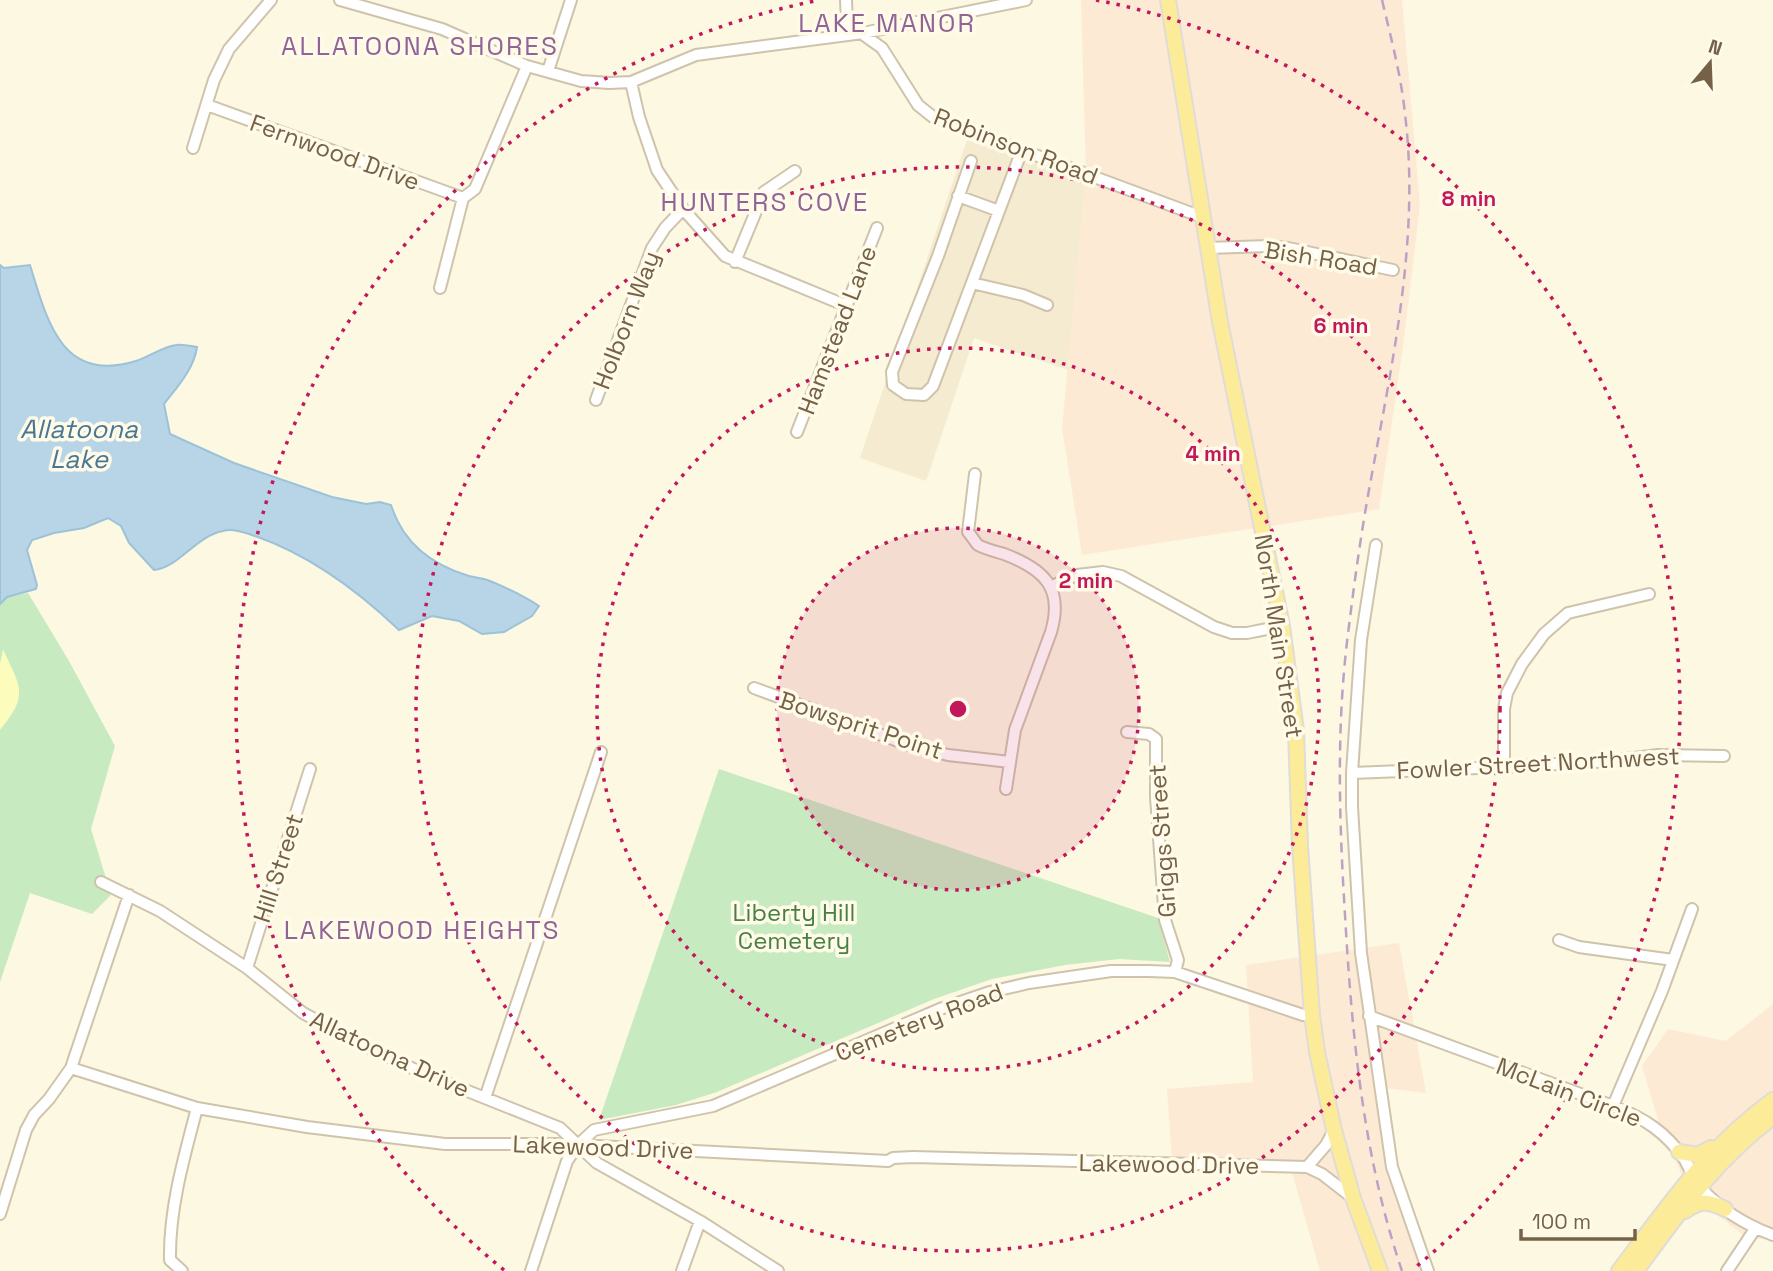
<svg xmlns="http://www.w3.org/2000/svg" width="1773" height="1271" viewBox="0 0 1773 1271" font-family="'Space Grotesk',sans-serif">
<style>
.residential{fill:#f4ebd0}
.commercial{fill:#fdead5}
.green{fill:#c8eac1}
.sand{fill:#fcfcbc}
.water{fill:#b7d5e6;stroke:#9dc2d7;stroke-width:2}
.lines{fill:none;stroke-linecap:round;stroke-linejoin:round}
.minor-casing{stroke:#cfc3ac;stroke-width:14}
.major-casing{stroke:#e0dcd7;stroke-width:18}
.minor{stroke:#fff;stroke-width:10}
.major{stroke:#fcec9a;stroke-width:14}
.rail{stroke:#bca1c5;stroke-width:2.5;stroke-dasharray:10 7;stroke-linecap:butt}
.ring{fill:none;stroke:#c2185b;stroke-width:3.5;stroke-dasharray:3.5 7}
.labels{text-anchor:middle;dominant-baseline:central;stroke-width:7;stroke-linejoin:round;paint-order:stroke}
.street-label{font-size:24px;fill:#746148;stroke:#fffbe8}
.park-label{font-size:24px;fill:#488043;stroke:#fffbe8}
.neighbourhood-label{font-size:26px;letter-spacing:2px;fill:#916497;stroke:#fffbe8}
.water-label{font-size:26px;font-style:italic;fill:#487895;stroke:#fffbe8}
.centre{fill:#c2185b;stroke:#fffbe8;stroke-width:3.5}
.ring-label{font-size:21px;text-anchor:middle;font-weight:bold;fill:#c2185b;stroke:#fffbe8;stroke-width:7;stroke-linejoin:round;paint-order:stroke}
</style>
<rect width="100%" height="100%" fill="#fcf8e2"/>
<path class="residential" d="M967,140l119,35 -18,195 -94,-32 -48,143 -66,-23z"/>
<path class="commercial" d="M1081,0h321l18,205 -17,142 -24,162 -297,46 -20,-127 24,-253z
M1399,943l27,150 -49,-6 47,184h-104l-31,-109 -117,-1 -5,-72 86,-7 -7,-117z
M1773,1004v235h-25l-58,-46 -30,-67 -18,-60 26,-37 58,12z"/>
<path class="green" d="M28,593l41,68 46,85 -24,83 20,66 -19,19 -62,-21 -30,89v-378l7,-7z
M719,769l439,149 12,44 -51,-3 -54,6 -73,14 -58,20 -217,93 -41,13 -77,15z"/>
<path class="sand" d="M3,649c17,38 27,45 -3,81v-66z"/>
<path class="water" d="M0,265l4,3 26,-3c17,55 31,119 106,96 13,-4 26,-14 40,-16 6,-1 15,1 21,2 -3,22 -20,40 -33,57l6,30 64,29 98,34 34,7 14,-2 11,3c12,38 41,60 78,71 7,2 14,2 21,5 17,7 34,15 49,25l-7,10 -28,16 -22,2 -23,-13 -27,-5 -33,14c-42,-40 -89,-75 -144,-94 -9,-3 -22,-8 -32,-5 -27,5 -45,37 -69,39l-25,-27 -8,-17 -13,-8 -24,10 -30,5 -22,7 -5,10 10,35 -1,4 -29,8 -7,7z"/>
<g class="lines">
<g class="minor-casing">
<path id="minor" d="M340,0l102,29 85,37 54,15 28,2 22,-1 65,-27 167,-22 163,-33
M846,0l1,23 35,25 36,57 15,12 269,100
M548,71l23,-71
M631,82l8,35 18,53 26,39 42,47 122,50
M207,105l256,93
M193,148l21,-68 15,-31 42,-49
M971,161l-33,95 -46,116 1,13 13,9 18,1 9,-9 89,-236
M958,196l41,15
M1207,248l62,-2 19,2 105,22
M735,262l29,-70 31,-21
M972,283l51,12 24,10
M440,288l23,-90 12,-9 52,-123
M596,400l56,-152 13,-20 18,-19
M797,432l80,-204
M975,474l-7,58c3,3 7,10 10,13 7,4 19,7 26,9 40,15 60,34 47,78l-36,98 -9,59
M1376,545l-15,95 -9,133v34l9,146 31,214 36,104
M1052,586l25,-11 26,-3 18,4 93,51 18,6h15l35,-7
M754,688l152,56 42,11 62,7
M1127,732l22,2 7,5v58l9,123 13,40 -3,12
M1504,767v-58l3,-16 15,-29 22,-30 24,-21 81,-19
M1352,773l152,-6 107,-6 47,-6 66,1
M101,882l59,29 87,57 56,45 54,29 63,30 140,56 37,35 103,58 78,50
M1559,940l20,7 94,13
M247,968l63,-199
M1369,1016l244,90c31,12 53,26 72,54 5,9 9,20 16,28 20,22 45,37 72,47
M71,1068l126,40 110,19 138,17h113l330,17 5,-3 20,-1 394,10 15,7 31,24
M485,1098l116,-346
M1613,1106l49,-115 30,-82
M1307,1167l19,-22 8,-15
M0,1214l26,-84 8,-15 15,-16 22,-31 58,-173
M182,1271l-12,-11c-1,-51 14,-103 27,-152
M531,1271l36,-110 11,-16 16,-15 119,-24 227,-97 50,-17 39,-9 82,-12h38l26,1 128,43h9
M682,1271l18,-50
M1727,1271l28,-42"/>
</g>
<g class="major-casing">
<path id="major" d="M1168,0l52,322 62,304 14,105 4,115 12,169 5,37 17,78 19,68 27,73
M1679,1152l19,3 13,-7
M1685,1211c15,-11 23,-10 40,-2
M1619,1271c49,-65 87,-122 154,-171
M1636,1271c41,-56 80,-112 137,-154"/>
</g>
<use href="#minor" class="minor"/>
<use href="#major" class="major"/>
<path class="rail" d="M1382,0c9,38 19,75 23,114 15,122 -12,245 -34,365 -9,48 -16,98 -22,147 -13,96 -10,192 -4,289 7,121 18,241 57,356"/>
</g>
<circle cx="958" cy="709" r="181" fill="#c2185b" fill-opacity=".12"/>
<g class="ring">
<circle cx="958" cy="709" r="181"/>
<circle cx="958" cy="709" r="361"/>
<circle cx="958" cy="709" r="542"/>
<path d="M504 1270A722 722 0 0 1 820 0M1096 0A722 722 0 0 1 1412 1270"/>
</g>
<g class="labels">
<g class="street-label">
<text transform="translate(1016 146) rotate(21)">Robinson Road</text>
<text transform="translate(335 152) rotate(20)">Fernwood Drive</text>
<text transform="translate(1321 258) rotate(9)">Bish Road</text>
<text transform="translate(626 320) rotate(-69)">Holborn Way</text>
<text transform="translate(837 330) rotate(-69)">Hamstead Lane</text>
<text transform="translate(1279 636) rotate(81)">North Main Street</text>
<text transform="translate(861 725) rotate(18)">Bowsprit Point</text>
<text transform="translate(1538 763) rotate(-3)">Fowler Street Northwest</text>
<text transform="translate(1162 841) rotate(-94)">Griggs Street</text>
<text transform="translate(278 868) rotate(-72)">Hill Street</text>
<text transform="translate(919 1022) rotate(-21)">Cemetery Road</text>
<text transform="translate(390 1054) rotate(25)">Allatoona Drive</text>
<text transform="translate(1569 1092) rotate(21)">McLain Circle</text>
<text transform="translate(603 1147) rotate(2)">Lakewood Drive</text>
<text transform="translate(1169 1164) rotate(1)">Lakewood Drive</text>
</g>
<g class="park-label">
<text x="794" y="912">Liberty Hill<tspan x="794" dy="28">Cemetery</tspan></text>
</g>
<g class="neighbourhood-label">
<text x="887" y="23">LAKE MANOR</text>
<text x="420" y="46">ALLATOONA SHORES</text>
<text x="765" y="202">HUNTERS COVE</text>
<text x="422" y="930">LAKEWOOD HEIGHTS</text>
</g>
<g class="water-label">
<text x="79" y="429">Allatoona<tspan x="79" dy="30">Lake</tspan></text>
</g>
</g>
<circle cx="958" cy="709" r="10" class="centre"/>
<g class="ring-label">
<text x="1469" y="206">8 min</text>
<text x="1341" y="333">6 min</text>
<text x="1213" y="461">4 min</text>
<text x="1086" y="588">2 min</text>
</g>
<g transform="translate(1710 63) rotate(19)" stroke="#fffbe8" stroke-width="5" paint-order="stroke">
<path d="M0-5L12 26L0 18L-12 26Z" fill="#746148"/>
<text y="-10" font-size="19" font-weight="bold" text-anchor="middle" fill="#746148">N</text>
</g>
<path d="M1521 1229v10h114v-10" fill="none" stroke="#746148" stroke-width="3.5"/>
<text x="1532" y="1229" font-size="21" fill="#746148" stroke="#fffbe8" stroke-width="5" paint-order="stroke">100 m</text>
</svg>
